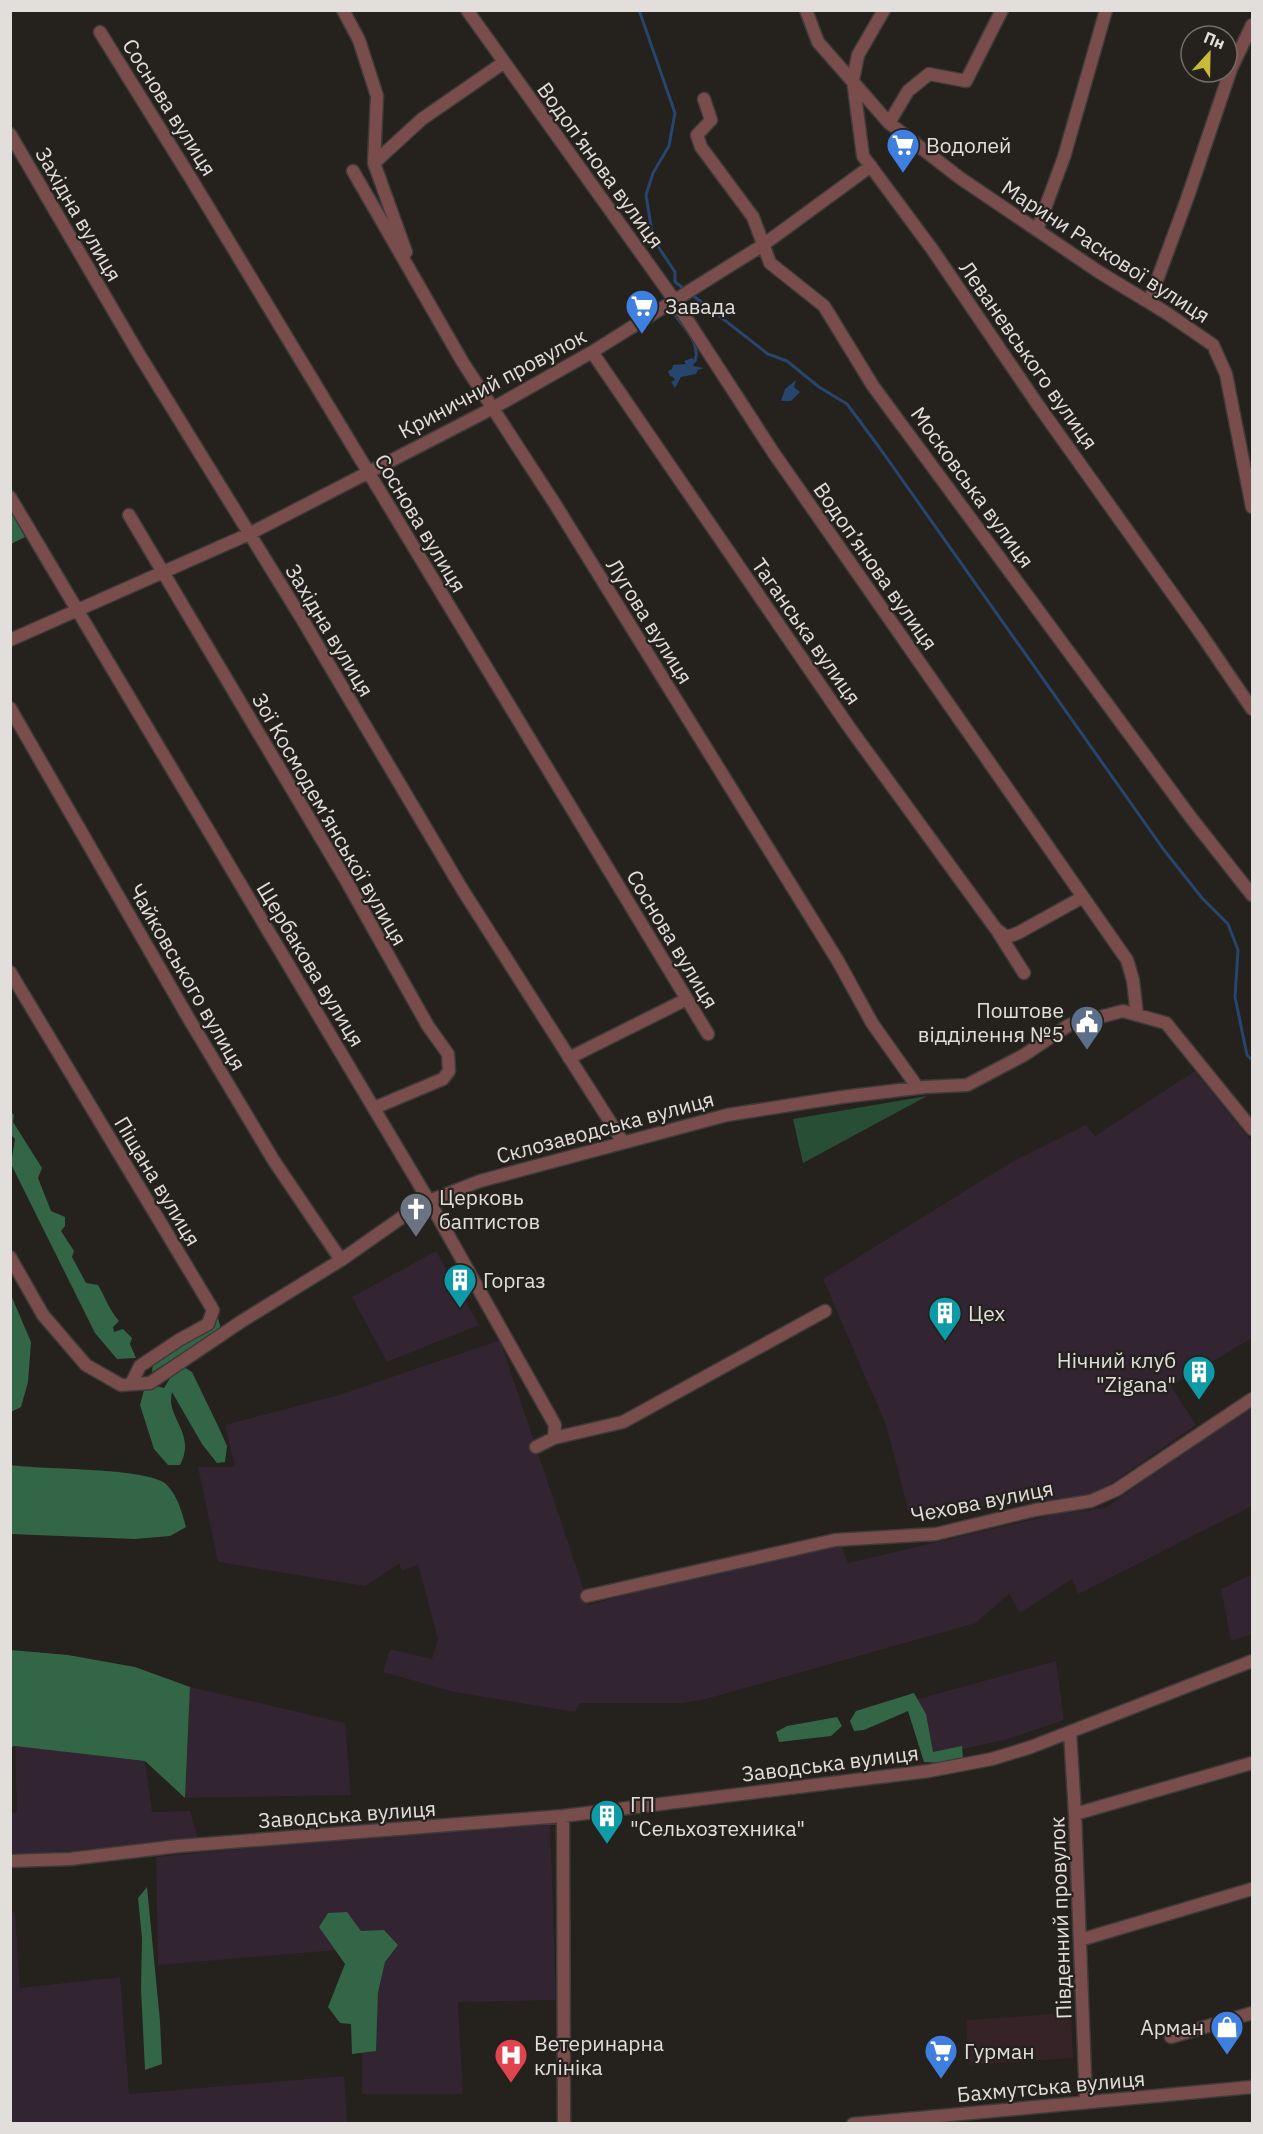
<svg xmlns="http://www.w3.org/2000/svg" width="1263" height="2134" viewBox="0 0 1263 2134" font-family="'IBM Plex Sans',sans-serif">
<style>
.commercial{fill:#362327}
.industrial{fill:#322430}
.green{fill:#284e36}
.forest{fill:#336646}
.water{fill:#26466e}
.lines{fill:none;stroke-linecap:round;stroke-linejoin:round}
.stream{stroke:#26466e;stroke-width:3}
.minor-casing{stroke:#3f3b38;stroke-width:15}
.minor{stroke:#7a4d4d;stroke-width:12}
.labels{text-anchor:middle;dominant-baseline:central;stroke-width:4.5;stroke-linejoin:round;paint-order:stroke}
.street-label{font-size:21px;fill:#e1dedc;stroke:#25211d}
.poi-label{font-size:21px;fill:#e1dedc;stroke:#25211d;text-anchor:start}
</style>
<rect width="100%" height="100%" fill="#25211d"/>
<path class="commercial" d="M1071,2013l2,45 -104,7 -3,-45z"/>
<path class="industrial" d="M1195,1071l57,71v196l-81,48 25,39 -93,64 -13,5 -50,7 -131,12 -23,-88 -63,-146 187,-116 76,-38 9,11z
M436,1251l43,74 -92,37 -35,-65z
M500,1340l89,265 61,-17 191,-44 7,19 208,-49 49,-6 147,-104v102l-174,88 -6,-15 -52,34 -11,-19 -33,29 -270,76 -24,4h-102l-5,9 -121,-20 -71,-20 7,-23 42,10 6,-20 -20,-75 -16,7 -3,-7 -34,22 -147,-24 -20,-95h37l-10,-42 114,-30z
M1252,1574v60l-21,7 -10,-52z
M1056,1661l8,59 -56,19 -80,18 -17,-56z
M190,1687l155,36 6,72 -166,3z
M15,1745l130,16 7,51 38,-1 9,31 -188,13v-42l6,-1z
M550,1820l6,180 -98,2 5,92h-101v-146l-204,17 -2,-108z
M15,1912l5,76 100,-11 9,117 215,-18 3,47h-336l-1,-210z"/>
<path class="green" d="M927,1096l-124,67 -10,-44z"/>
<path class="forest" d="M10,510l15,27 -14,7h-1z
M10,1111l4,4 -1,7 29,46 -4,10 13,33 14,6v9l-4,5 13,20 -2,6 14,26 12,2c7,12 12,26 21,36l-6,6 1,5 9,-3 9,9 -2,6 6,14 -19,1 -22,-26 -84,-169 4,-25 -4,-4z
M11,1295l20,47 -3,40 -7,25 -10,5z
M218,1318l3,11 -69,43 2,-16 57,-33z
M182,1366l10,6 27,56 8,18 -2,16 -8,1 -15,-19 -30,-52c-7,26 25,41 8,73h-12l-14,-16 -14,-44 4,-15 8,-5 12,3 8,-13z
M11,1465c29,5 140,2 156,20 11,12 15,27 19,42l-16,9 -35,3 -124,-5z
M11,1650l57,5 67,12 55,20 -5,111 -40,-37 -130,-15 -4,1z
M914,1693l12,21 7,38 29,-6 1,13 -19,4 -20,-1 -16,-51 -44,19 -10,1 -4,-10 6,-10z
M837,1717l5,9 -11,10 -52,6 -3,-10 11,-6z
M147,1887l13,134 2,43 -17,6 -4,-81 1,-51 -4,-40z
M347,1912l14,19 23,-1 14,15 -13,17 -7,30 -2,59 -24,3 -1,-30 -11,-1 -12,-16 17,-43 -26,-37 9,-14z"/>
<path class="water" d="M692,358l3,3 -2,5 11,2 -6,2 -2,4 -15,3 -6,11 -4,-6 4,-2 -2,-3 -3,-1 -2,-5 4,-2 1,-4 13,-1 -2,-3z
M796,380l-2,7 6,5 -9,9h-10l4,-12z"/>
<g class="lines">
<path class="stream" d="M639,10l36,103 -6,33 -16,27 -7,22 7,44 22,33v10l11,8
M691,294l77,60 19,7 32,26 28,17 32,43 285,403 38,48 26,26 10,26 -3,47 12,58 5,5
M676,311l-2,3c10,14 27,29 21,47"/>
<g class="minor-casing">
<path id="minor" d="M343,10l16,30 18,56 -3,67 32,89
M467,10l208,291 98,151 354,508 6,20 4,35
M806,10l12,32 71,81 71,55 139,94 66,40 48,33 13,29 26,133
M884,10l-26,45 -5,25 10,76 69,93 106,156 161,226 53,78
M100,32l90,145 518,857
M704,99l7,21 -14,15 4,12 52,70 17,46 54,43 49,80 319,433 60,76
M889,123l19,-32 21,-17 37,7 36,-71
M10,134l130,222 162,263 160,270 161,253
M374,163l48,-44 81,-56
M353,171l109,190 93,143 283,457 34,62 46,65
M1037,230l27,-73 42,-147
M1149,302l38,-103 44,-130 21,-44
M592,352l257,375 147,202 11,8 11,-4 65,-36
M10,497l419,704 126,224 -1,13 -18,9
M129,515l218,367 81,144 20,28 1,17 -6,8 -69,29
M10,640l239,-106 244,-126 99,-56 171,-107 108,-79
M10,708l179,311 85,142 67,99
M998,932l26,41
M10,972l203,338 -5,14 -29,16 -39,26 -9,18
M569,1058l118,-59
M10,1257l33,58 43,50 35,20 29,-2 92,-62 99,-61 80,-56 59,-23 247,-66 115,-18 83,-10 42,-2 57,-30 45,-30 54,-14 43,12 86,106
M554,1438l69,-16 202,-111
M587,1596l248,-56 101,-6 99,-24 56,-9 25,-11 136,-91
M1070,1732l5,82 11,288
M1075,1814l177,-51
M563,1816l1,308
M10,1861l60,-2 109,-13 384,-30 366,-45 63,-12 39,-12 221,-86
M1080,1940l172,-51
M1171,2037l81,-24
M853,2124l399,-37"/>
</g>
<use href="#minor" class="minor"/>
</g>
<defs>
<g id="supermarket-pin" transform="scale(1.725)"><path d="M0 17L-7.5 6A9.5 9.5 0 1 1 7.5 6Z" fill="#3f7fe0" stroke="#25211d"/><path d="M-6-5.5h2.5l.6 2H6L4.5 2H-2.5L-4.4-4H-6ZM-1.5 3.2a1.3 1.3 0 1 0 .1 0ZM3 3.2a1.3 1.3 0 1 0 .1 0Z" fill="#fff"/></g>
<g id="civic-pin" transform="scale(1.725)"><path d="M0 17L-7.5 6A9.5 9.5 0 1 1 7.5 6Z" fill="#5c6f8a" stroke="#25211d"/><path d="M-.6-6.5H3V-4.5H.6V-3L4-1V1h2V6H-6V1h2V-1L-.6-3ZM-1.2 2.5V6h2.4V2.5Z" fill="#fff"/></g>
<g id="church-pin" transform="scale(1.725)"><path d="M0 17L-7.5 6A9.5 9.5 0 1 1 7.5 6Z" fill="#6b7280" stroke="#25211d"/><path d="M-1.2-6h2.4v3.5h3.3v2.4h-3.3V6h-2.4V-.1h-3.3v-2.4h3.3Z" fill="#fff"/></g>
<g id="building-pin" transform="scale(1.725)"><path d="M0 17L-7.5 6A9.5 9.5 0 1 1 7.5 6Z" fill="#0f9aa8" stroke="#25211d"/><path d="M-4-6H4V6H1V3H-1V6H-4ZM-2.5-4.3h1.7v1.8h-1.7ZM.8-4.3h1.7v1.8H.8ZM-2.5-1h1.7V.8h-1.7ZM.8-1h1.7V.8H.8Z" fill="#fff"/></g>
<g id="shop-pin" transform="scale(1.725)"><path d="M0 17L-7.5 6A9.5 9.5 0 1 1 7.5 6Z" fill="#3f7fe0" stroke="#25211d"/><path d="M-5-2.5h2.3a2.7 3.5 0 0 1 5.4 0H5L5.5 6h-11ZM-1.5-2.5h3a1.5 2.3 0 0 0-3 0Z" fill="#fff"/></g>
<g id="hospital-pin" transform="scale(1.725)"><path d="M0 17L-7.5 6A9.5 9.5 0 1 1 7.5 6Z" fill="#e0444e" stroke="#25211d"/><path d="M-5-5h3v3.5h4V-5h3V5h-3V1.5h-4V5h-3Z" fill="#fff"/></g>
</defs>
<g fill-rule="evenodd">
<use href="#supermarket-pin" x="903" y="145"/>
<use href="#supermarket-pin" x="642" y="306"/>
<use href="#civic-pin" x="1087" y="1022"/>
<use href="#church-pin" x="416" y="1209"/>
<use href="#building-pin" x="460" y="1280"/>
<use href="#building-pin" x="945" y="1313"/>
<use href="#building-pin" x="1199" y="1372"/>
<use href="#building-pin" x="607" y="1816"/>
<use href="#shop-pin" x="1227" y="2027"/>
<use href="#supermarket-pin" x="941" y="2051"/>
<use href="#hospital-pin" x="511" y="2055"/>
</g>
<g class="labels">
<g class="street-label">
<text transform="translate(170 107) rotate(58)">Соснова вулиця</text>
<text transform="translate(601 165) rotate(54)">Водоп’янова вулиця</text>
<text transform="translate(79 214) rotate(60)">Західна вулиця</text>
<text transform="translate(1106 251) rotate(33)">Марини Раскової вулиця</text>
<text transform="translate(1029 355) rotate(55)">Леваневського вулиця</text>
<text transform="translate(492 383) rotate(-28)">Криничний провулок</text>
<text transform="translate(973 487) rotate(54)">Московська вулиця</text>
<text transform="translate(421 523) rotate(59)">Соснова вулиця</text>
<text transform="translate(876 566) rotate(55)">Водоп’янова вулиця</text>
<text transform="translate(650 621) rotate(58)">Лугова вулиця</text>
<text transform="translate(330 630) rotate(59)">Західна вулиця</text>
<text transform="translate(807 631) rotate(55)">Таганська вулиця</text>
<text transform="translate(330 819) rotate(60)">Зої Космодем’янської вулиця</text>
<text transform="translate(673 939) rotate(59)">Соснова вулиця</text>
<text transform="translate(311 964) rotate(59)">Щербакова вулиця</text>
<text transform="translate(188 977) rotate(60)">Чайковського вулиця</text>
<text transform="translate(605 1127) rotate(-15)">Склозаводська вулиця</text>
<text transform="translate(158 1181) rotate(59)">Піщана вулиця</text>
<text transform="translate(982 1501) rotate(-11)">Чехова вулиця</text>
<text transform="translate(830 1763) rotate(-7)">Заводська вулиця</text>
<text transform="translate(347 1814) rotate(-4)">Заводська вулиця</text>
<text transform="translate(1060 1918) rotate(-92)">Південний провулок</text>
<text transform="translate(1051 2086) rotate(-5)">Бахмутська вулиця</text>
</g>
<g class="poi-label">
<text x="926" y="145">Водолей</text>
<text x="665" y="306">Завада</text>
<text x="1064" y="1010" text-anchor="end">Поштове<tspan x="1064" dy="24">відділення №5</tspan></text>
<text x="439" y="1197">Церковь<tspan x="439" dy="24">баптистов</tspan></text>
<text x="483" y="1280">Горгаз</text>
<text x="968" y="1313">Цех</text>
<text x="1176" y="1360" text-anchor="end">Нічний клуб<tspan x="1176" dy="24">"Zigana"</tspan></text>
<text x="630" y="1804">ГП<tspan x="630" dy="24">"Сельхозтехника"</tspan></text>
<text x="1204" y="2027" text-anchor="end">Арман</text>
<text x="534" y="2043">Ветеринарна<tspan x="534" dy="24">клініка</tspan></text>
<text x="964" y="2051">Гурман</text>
</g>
</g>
<rect width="1263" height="2134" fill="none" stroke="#e1dedc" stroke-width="24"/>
<g transform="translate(1209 54) rotate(22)"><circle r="28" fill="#25211d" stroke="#706d69" stroke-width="1.5"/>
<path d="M0-4.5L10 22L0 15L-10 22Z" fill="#caba39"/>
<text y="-9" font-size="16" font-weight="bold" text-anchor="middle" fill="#e1dedc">Пн</text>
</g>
</svg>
